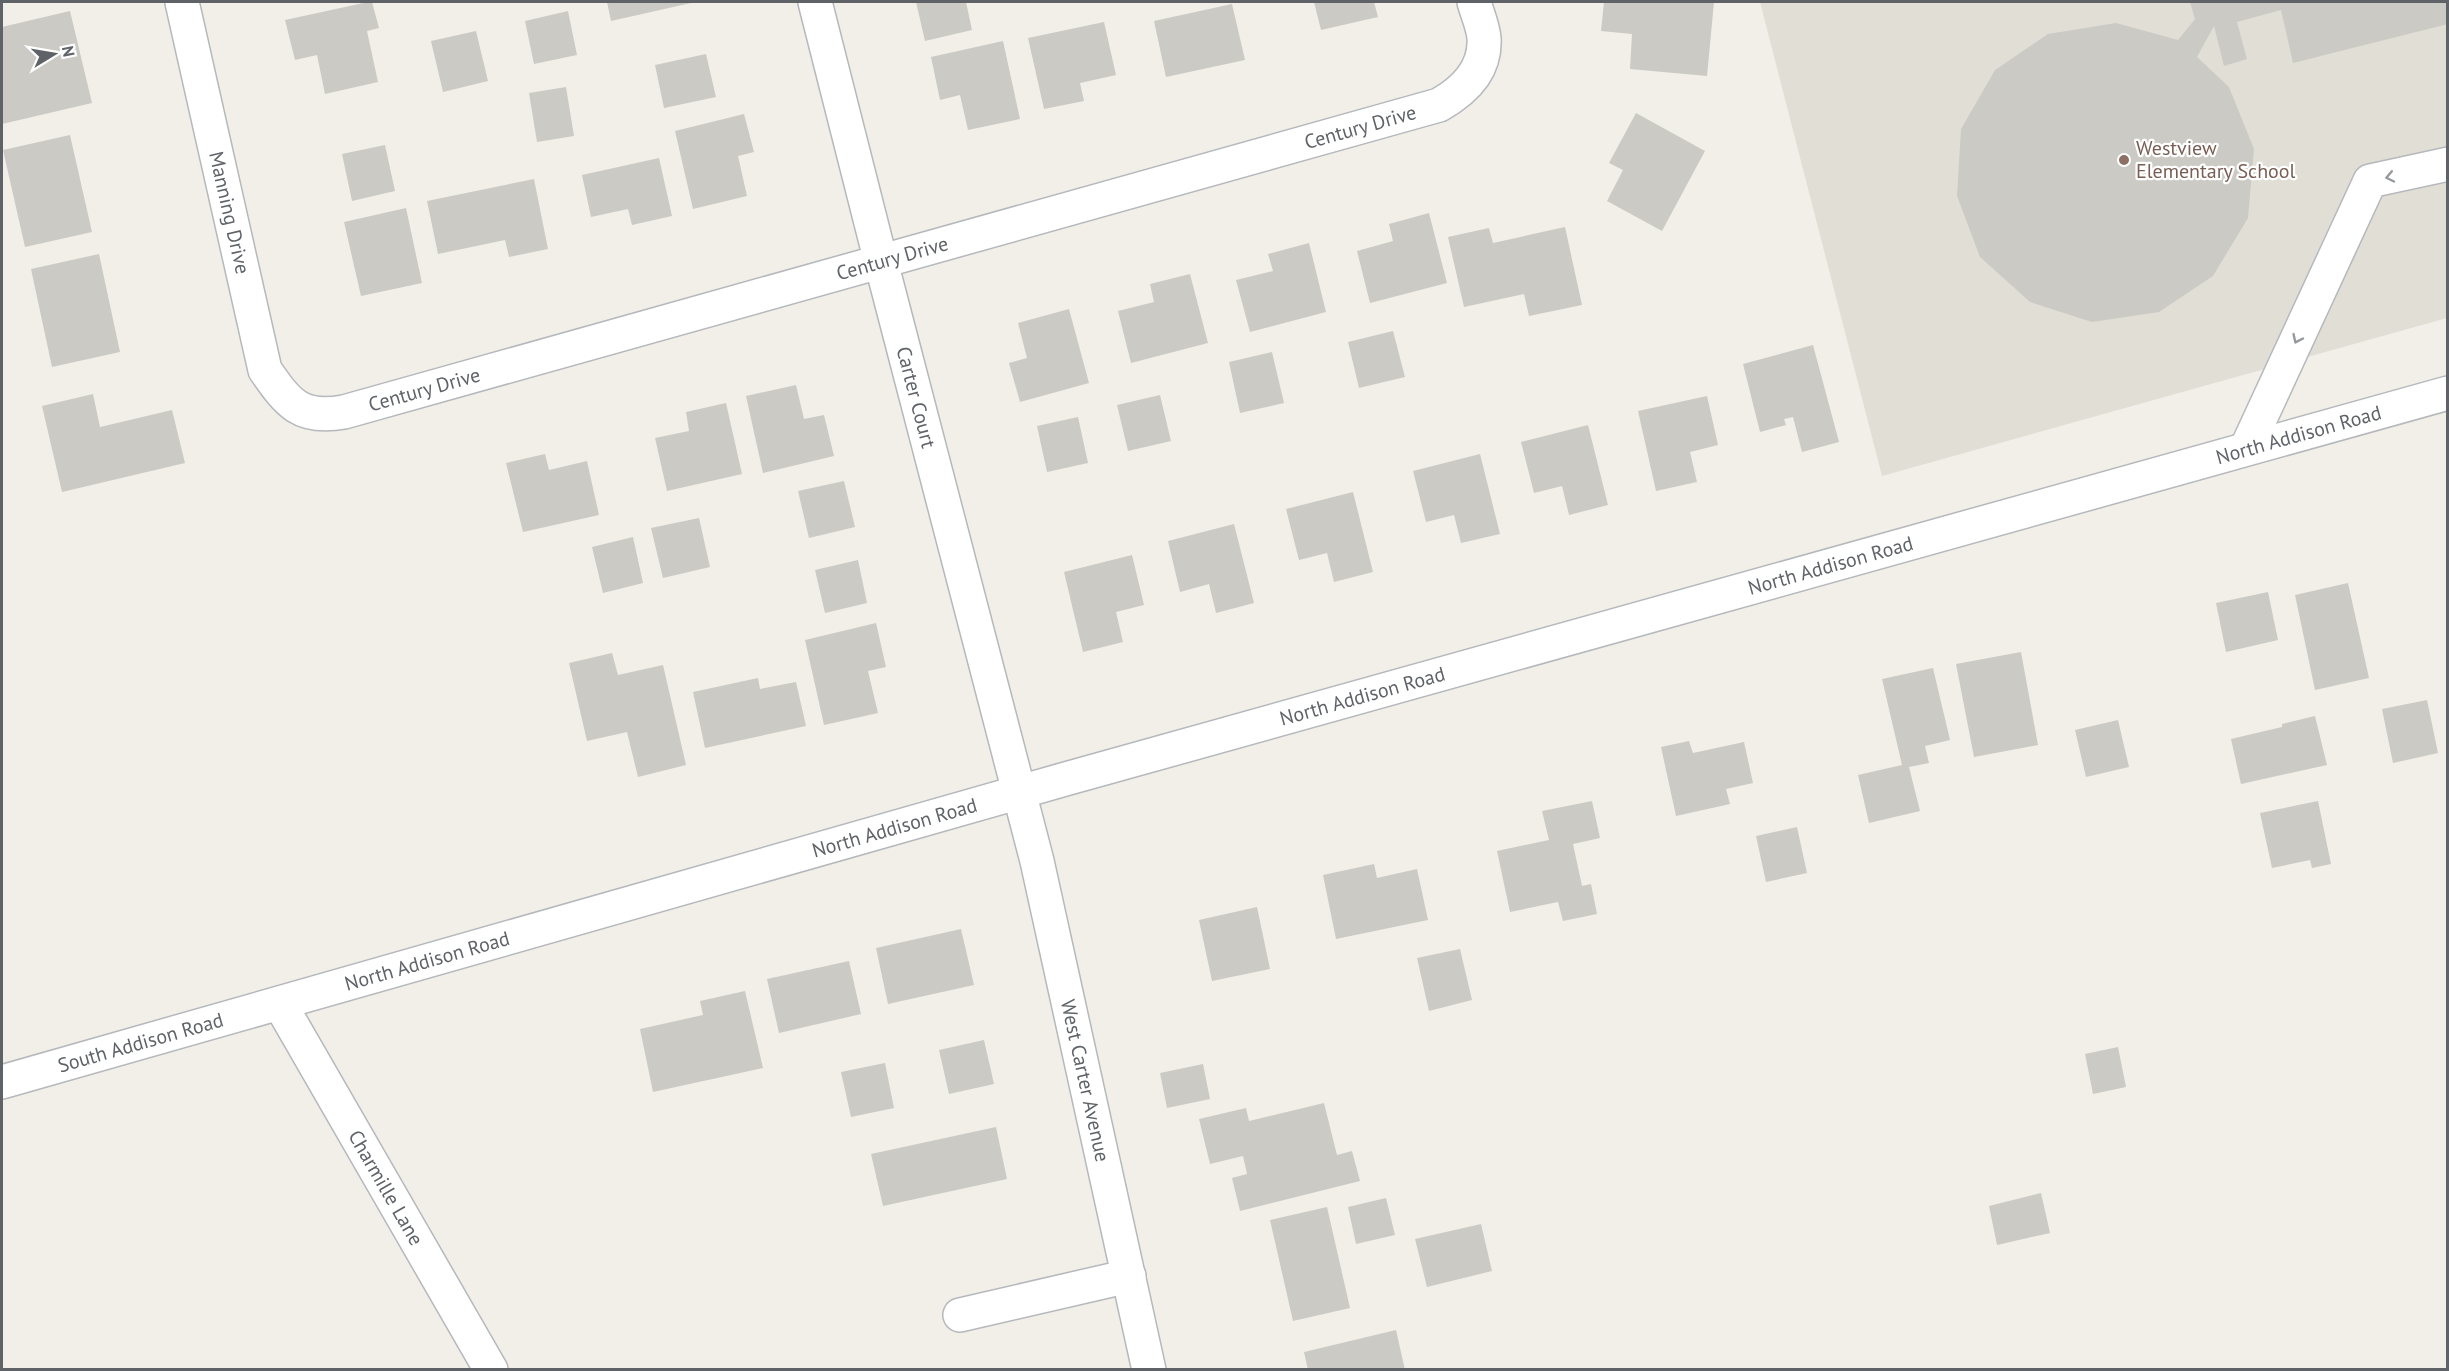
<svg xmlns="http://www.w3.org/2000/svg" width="2449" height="1371" viewBox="0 0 2449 1371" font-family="'PT Sans',sans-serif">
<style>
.education{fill:#e1ded6}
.building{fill:#cccac5}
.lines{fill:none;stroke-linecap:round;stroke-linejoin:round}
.minor-casing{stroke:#b5b8bc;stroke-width:36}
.minor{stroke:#fff;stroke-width:33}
.oneway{stroke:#979a9d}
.education-dot{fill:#8d6e63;stroke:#fff;stroke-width:2}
.labels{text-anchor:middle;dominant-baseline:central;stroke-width:4.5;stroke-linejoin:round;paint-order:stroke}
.street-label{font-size:20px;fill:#5f6368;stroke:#fff}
.education-label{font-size:20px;fill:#785e54;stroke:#fff;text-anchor:start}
</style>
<rect width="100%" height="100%" fill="#f1efe8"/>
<path class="education" d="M1760,2h687v316l-565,158z"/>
<path class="building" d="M368,2h4l7,26 -12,3 11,51 -53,12 -8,-39 -22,5 -10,-40z
M607,2h83l1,1 -80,18z
M916,2h50l6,28 -47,11z
M1314,2h60l4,15 -57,13z
M1604,2h110l-7,74 -77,-7 2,-35 -31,-3z
M2190,2h258v22l-155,39 -12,-53 -44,12 10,37 -23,7 -10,-40 -17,31 32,30 25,62 -6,69 -35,58 -54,36 -67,10 -62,-20 -50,-45 -23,-61 4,-67 34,-59 53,-36 68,-11 62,17 17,-21z
M1232,4l13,56 -79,17 -12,-56z
M70,11l22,92 -90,21v-97z
M568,11l9,44 -43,9 -9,-43z
M1104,22l12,53 -36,8 4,18 -40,8 -16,-71z
M476,31l12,50 -45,11 -12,-51z
M1003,41l17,78 -52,11 -8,-35 -20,5 -9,-43z
M706,54l10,43 -52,11 -9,-43z
M566,87l8,49 -37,6 -8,-49z
M1636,113l69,38 -43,80 -55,-30 16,-31 -14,-7z
M744,114l10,38 -16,4 9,40 -54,13 -18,-78z
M70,135l22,97 -67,15 -22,-97z
M385,145l10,46 -43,10 -10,-47z
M659,158l13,58 -40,9 -4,-16 -37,8 -9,-42z
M534,179l14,70 -39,8 -4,-17 -67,14 -11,-53z
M406,208l16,75 -61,13 -17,-74z
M1429,213l18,70 -77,20 -13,-52 36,-10 -4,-17z
M1565,227l17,78 -53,11 -5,-22 -60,13 -16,-70 41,-9 4,15z
M1309,243l17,69 -76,20 -14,-52 37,-9 -5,-17z
M99,254l21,98 -68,15 -21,-98z
M1190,274l18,69 -77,20 -13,-52 36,-9 -4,-18z
M1069,309l20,74 -69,19 -11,-39 18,-5 -9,-35z
M1393,331l12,46 -46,11 -11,-46z
M1813,345l26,97 -37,10 -9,-35 -9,2 2,6 -26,7 -17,-68z
M1272,352l12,51 -44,10 -11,-51z
M796,385l8,34 20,-4 10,41 -71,17 -17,-77z
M93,394l7,33 72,-17 13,53 -123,29 -20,-86z
M1160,395l11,46 -43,10 -11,-46z
M1707,396l11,49 -28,7 7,30 -41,9 -18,-80z
M726,403l16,71 -75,17 -12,-53 34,-7 -3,-19z
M1078,417l10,46 -41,9 -10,-46z
M1588,425l20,80 -39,10 -7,-29 -28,7 -13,-51z
M545,454l4,16 38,-9 12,54 -76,17 -17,-69z
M1480,454l20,80 -39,9 -7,-28 -28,7 -13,-51z
M844,481l11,46 -46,11 -11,-47z
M1353,492l20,80 -39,10 -7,-29 -28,7 -13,-51z
M699,518l11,49 -47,11 -12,-50z
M1234,524l20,79 -38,10 -7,-29 -29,8 -12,-51z
M633,537l10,46 -40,10 -11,-46z
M1132,555l12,50 -28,7 7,30 -40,10 -19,-80z
M858,560l9,43 -42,10 -10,-43z
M2348,583l21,95 -54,12 -20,-95z
M2268,592l10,48 -52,12 -10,-49z
M876,623l10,44 -18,4 10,42 -54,12 -19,-85z
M2021,652l17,93 -64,12 -18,-93z
M612,653l6,22 45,-10 23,100 -48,12 -11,-45 -40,9 -18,-78z
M1933,668l17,72 -25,6 4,17 -20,4 11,44 -51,12 -11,-48 44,-10 -20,-86z
M758,678l2,11 36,-7 10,44 -101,22 -12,-56z
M2427,700l11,53 -45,10 -11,-54z
M2315,716l12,49 -86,19 -10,-45 51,-12v-3z
M2118,720l11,47 -43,10 -11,-47z
M1689,741l4,12 51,-11 9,41 -27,6 4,15 -54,12 -15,-69z
M1592,801l8,37 -27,6 9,42 9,-2 6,30 -34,7 -5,-19 -48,10 -13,-61 52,-11 -7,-29z
M2318,801l13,63 -19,4 -2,-8 -38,8 -12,-55z
M1797,827l10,46 -41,9 -10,-46z
M1374,864l3,14 40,-9 11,51 -92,19 -13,-64z
M1257,907l13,62 -58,12 -13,-61z
M961,929l13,56 -86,19 -12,-56z
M1460,949l12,51 -43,11 -12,-53z
M849,961l12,53 -82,19 -12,-54z
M745,991l18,77 -110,24 -13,-63 63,-14 -3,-14z
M984,1040l10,44 -45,10 -10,-44z
M2118,1047l8,40 -33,7 -8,-40z
M885,1063l9,45 -43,9 -10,-45z
M1203,1064l7,35 -43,9 -7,-35z
M1324,1103l13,52 15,-4 8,30 -120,30 -8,-33 15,-4 -4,-18 -33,8 -11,-45 47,-11 3,13z
M996,1127l11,52 -124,27 -12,-52z
M2041,1193l9,40 -53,12 -8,-39z
M1386,1198l9,37 -39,9 -8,-37z
M1327,1207l23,101 -57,13 -23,-101z
M1481,1224l11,47 -65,16 -12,-48z
M1396,1330l9,40h-97l-4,-18z"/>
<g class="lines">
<g class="minor-casing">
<g id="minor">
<path id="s1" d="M182,2l83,368c23,33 35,50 79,42l1095,-307c25,-14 47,-35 45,-67 -1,-12 -7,-25 -10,-36"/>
<path id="s2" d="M815,2l66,260 156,599 112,509"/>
<path d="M2247,447l123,-266 78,-17"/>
<path id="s3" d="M280,1004l211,366"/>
<path id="s4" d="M2,1082l1067,-304 1379,-385"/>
<path d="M960,1315l169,-39"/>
</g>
</g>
<use href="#minor" class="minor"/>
</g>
<defs><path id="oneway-chevron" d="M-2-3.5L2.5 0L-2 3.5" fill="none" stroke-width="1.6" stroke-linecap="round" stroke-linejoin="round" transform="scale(1.5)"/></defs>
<g class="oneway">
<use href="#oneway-chevron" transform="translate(2390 177) rotate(168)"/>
<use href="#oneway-chevron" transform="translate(2297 339) rotate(115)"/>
</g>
<circle class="education-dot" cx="2124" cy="160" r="6"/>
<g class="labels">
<g class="street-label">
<text stroke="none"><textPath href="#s1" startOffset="1530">Century Drive</textPath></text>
<text stroke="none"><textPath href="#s1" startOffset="216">Manning Drive</textPath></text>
<text stroke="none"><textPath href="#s1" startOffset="1044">Century Drive</textPath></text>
<text stroke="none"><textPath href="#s1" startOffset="558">Century Drive</textPath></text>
<text stroke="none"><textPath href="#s2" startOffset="408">Carter Court</textPath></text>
<text stroke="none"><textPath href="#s4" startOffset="2386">North Addison Road</textPath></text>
<text stroke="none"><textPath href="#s4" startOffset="1900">North Addison Road</textPath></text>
<text stroke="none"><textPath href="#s4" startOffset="1414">North Addison Road</textPath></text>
<text stroke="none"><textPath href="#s4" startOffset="928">North Addison Road</textPath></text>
<text stroke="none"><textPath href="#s4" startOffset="442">North Addison Road</textPath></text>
<text stroke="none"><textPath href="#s4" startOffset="144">South Addison Road</textPath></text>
<text stroke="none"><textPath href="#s2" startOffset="1112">West Carter Avenue</textPath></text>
<text stroke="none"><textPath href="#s3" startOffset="212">Charmille Lane</textPath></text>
</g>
<g class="education-label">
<text x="2136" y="148">Westview<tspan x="2136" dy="23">Elementary School</tspan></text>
</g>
</g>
<rect width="2449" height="1371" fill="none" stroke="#5f6368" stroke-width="6"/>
<g transform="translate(54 54) rotate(79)" stroke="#ffffff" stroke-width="4.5" paint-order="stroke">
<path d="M0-4.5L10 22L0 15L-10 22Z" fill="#5f6368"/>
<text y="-9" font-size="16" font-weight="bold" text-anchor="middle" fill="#5f6368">N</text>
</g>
</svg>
